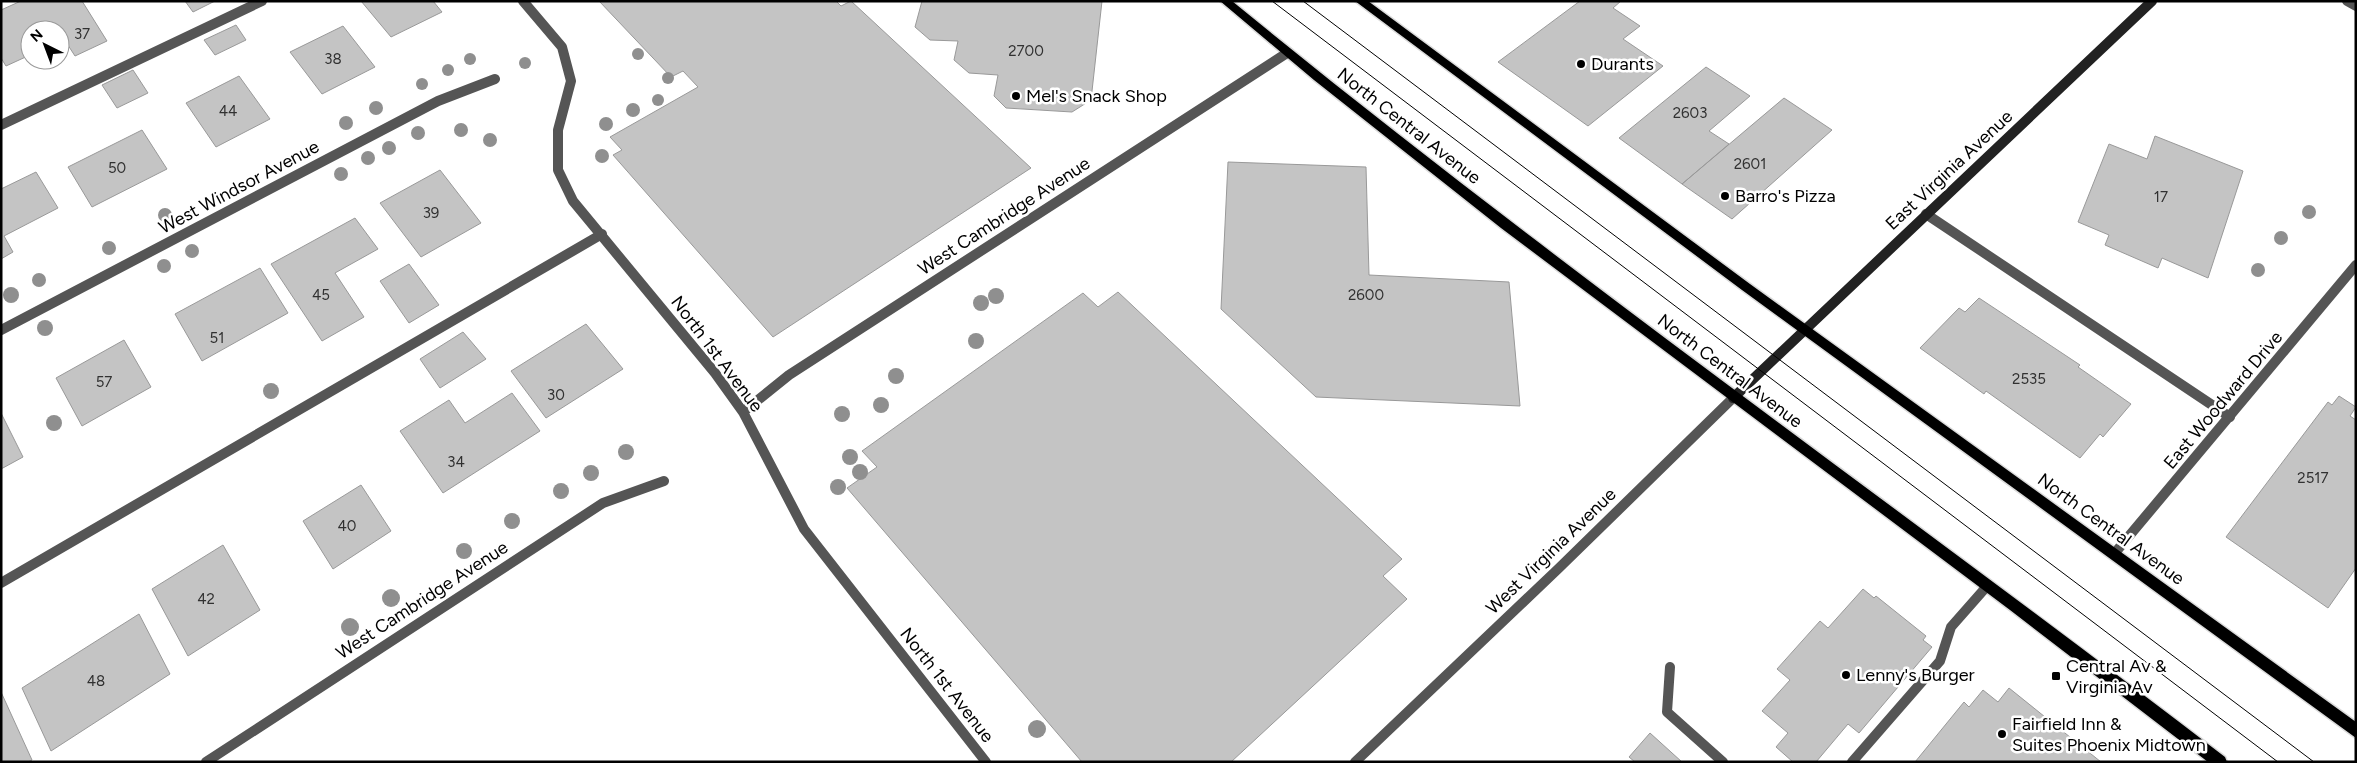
<svg xmlns="http://www.w3.org/2000/svg" width="2357" height="763" viewBox="0 0 2357 763" font-family="Figtree,sans-serif">
<style>
.building{fill:#c4c4c4;stroke:#999}
.lines{fill:none;stroke-linecap:round;stroke-linejoin:round}
.primary-casing{stroke:#dbdbdb;stroke-width:3}
.lane{stroke:#555;stroke-width:10}
.street{stroke:#555;stroke-width:10}
.secondary{stroke:#222;stroke-width:10}
.primary{fill:#000;fill-rule:evenodd}
.tram{stroke:#000;stroke-width:1}
.tree{fill:#8f8f8f}
.poi-dot{fill:#000;stroke:#fff;stroke-width:2}
.labels{text-anchor:middle;dominant-baseline:central;stroke-width:5;stroke-linejoin:round;paint-order:stroke}
.number-label{font-size:15px;fill:#313131}
.poi-label{font-size:18px;fill:#000;stroke:#fff;text-anchor:start}
.street-label{font-size:18px;fill:#000;stroke:#fff}
</style>
<rect width="100%" height="100%" fill="#fff"/>
<path class="building" d="M21,1h61l25,40 -32,15 -11,-17 -4,2v-11h-30v25l-24,11 -5,-8v-48z
M185,1h30l-22,11z
M361,1h72l9,11 -51,25z
M599,1h237l5,5 10,-5 180,167 -258,169 -160,-182 9,-5 -12,-13 88,-50 -15,-16 -12,6z
M922,1h180l-11,99 -19,12 -66,-4 -12,-12 4,-21 -29,-2 -15,-13 4,-19 -28,-1 -15,-13z
M1580,1h41l-8,7 27,18 -17,13 40,27 -75,60 -90,-64z
M236,25l10,15 -31,15 -11,-15z
M343,26l32,41 -53,27 -32,-42z
M1706,67l44,29 -41,35 20,13 -47,40 -63,-46z
M133,70l15,23 -31,15 -15,-23z
M239,76l31,43 -54,28 -30,-44z
M1784,98l48,32 -100,89 -50,-35z
M142,130l25,39 -75,38 -24,-40z
M2155,136l88,35 -35,107 -46,-20 -4,10 -53,-23 4,-10 -31,-13 31,-78 38,15z
M1228,162l138,5 3,108 140,7 11,124 -204,-9 -95,-88z
M440,170l41,53 -60,34 -41,-54z
M36,172l22,36 -54,28 9,16 -12,7v-70z
M355,218l23,31 -43,24 29,44 -42,24 -51,-77z
M409,264l30,41 -30,18 -29,-42z
M260,268l28,45 -86,48 -27,-47z
M1118,292l284,267 -19,17 24,23 -176,163h-149l-235,-274 30,-21 -15,-16 221,-158 15,14z
M1979,298l101,67 -2,2 53,37 -28,33 -3,-3 -20,24 -94,-67 -2,3 -64,-46 39,-40 6,4z
M586,324l37,45 -77,49 -35,-47z
M463,332l23,27 -46,29 -20,-29z
M124,340l27,47 -69,39 -26,-48z
M512,393l28,38 -97,62 -43,-62 49,-31 16,23z
M2339,396l17,11 -6,9 6,4v148l-28,40 -102,-71 102,-135 4,3z
M1,413l22,44 -22,12z
M361,485l30,46 -58,38 -30,-48z
M223,545l37,65 -72,46 -36,-67z
M1863,589l11,9 2,-2 50,40 -3,4 9,7 -73,86 -11,-9 -32,38h-23l-17,-15 12,-14 -26,-22 28,-31 -13,-11 43,-48 8,7z
M139,614l31,60 -119,77 -29,-63z
M2009,688l92,74h-186l49,-60 5,5 14,-17 15,12z
M1,692l31,68 -4,2h-27z
M1650,733l32,29h-47l-6,-5z"/>
<g class="lines">
<g class="primary-casing">
<path id="primary" d="M1220,1h12c322,264 663,503 993,756l2,5h-19l-198,-152 -509,-382 -187,-148z
M1355,1h13l382,283 606,438v16l-614,-448z"/>
</g>
<path class="lane" d="M1,125l261,-124
M1926,214l304,203
M1,583l601,-349
M1670,667l-3,45 56,50
M1852,762l88,-101 11,-34 37,-42"/>
<path class="street" d="M523,1l39,46 9,34 -13,49v40l15,31 142,172 28,39 61,117 182,233
M2347,1l9,5
M1,330l437,-229 57,-22
M743,412l46,-37 498,-322
M2114,554l242,-289
M206,762l397,-259 61,-22
M1355,762l204,-194 174,-170"/>
<path class="secondary" d="M1733,398l419,-397"/>
<use href="#primary" class="primary"/>
<path class="tram" d="M1272,1l1006,761
M1303,1l1011,761"/>
</g>
<g class="tree">
<circle cx="638" cy="54" r="6"/>
<circle cx="470" cy="59" r="6"/>
<circle cx="525" cy="63" r="6"/>
<circle cx="448" cy="70" r="6"/>
<circle cx="668" cy="78" r="6"/>
<circle cx="422" cy="84" r="6"/>
<circle cx="658" cy="100" r="6"/>
<circle cx="376" cy="108" r="7"/>
<circle cx="633" cy="110" r="7"/>
<circle cx="346" cy="123" r="7"/>
<circle cx="606" cy="124" r="7"/>
<circle cx="461" cy="130" r="7"/>
<circle cx="418" cy="133" r="7"/>
<circle cx="490" cy="140" r="7"/>
<circle cx="389" cy="148" r="7"/>
<circle cx="602" cy="156" r="7"/>
<circle cx="368" cy="158" r="7"/>
<circle cx="341" cy="174" r="7"/>
<circle cx="2309" cy="212" r="7"/>
<circle cx="165" cy="215" r="7"/>
<circle cx="2281" cy="238" r="7"/>
<circle cx="109" cy="248" r="7"/>
<circle cx="192" cy="251" r="7"/>
<circle cx="164" cy="266" r="7"/>
<circle cx="2258" cy="270" r="7"/>
<circle cx="39" cy="280" r="7"/>
<circle cx="11" cy="295" r="8"/>
<circle cx="996" cy="296" r="8"/>
<circle cx="981" cy="303" r="8"/>
<circle cx="45" cy="328" r="8"/>
<circle cx="976" cy="341" r="8"/>
<circle cx="896" cy="376" r="8"/>
<circle cx="271" cy="391" r="8"/>
<circle cx="881" cy="405" r="8"/>
<circle cx="842" cy="414" r="8"/>
<circle cx="54" cy="423" r="8"/>
<circle cx="626" cy="452" r="8"/>
<circle cx="850" cy="457" r="8"/>
<circle cx="860" cy="472" r="8"/>
<circle cx="591" cy="473" r="8"/>
<circle cx="838" cy="487" r="8"/>
<circle cx="561" cy="491" r="8"/>
<circle cx="512" cy="521" r="8"/>
<circle cx="464" cy="551" r="8"/>
<circle cx="391" cy="598" r="9"/>
<circle cx="350" cy="627" r="9"/>
<circle cx="1037" cy="729" r="9"/>
</g>
<g class="poi-dot">
<circle cx="1581" cy="64" r="5"/>
<circle cx="1016" cy="96" r="5"/>
<circle cx="1725" cy="196" r="5"/>
<circle cx="1846" cy="675" r="5"/>
<rect x="2051" y="671" width="10" height="10" rx="2.5"/>
<circle cx="2002" cy="734" r="5"/>
</g>
<g class="labels">
<g class="number-label">
<text x="82" y="34">37</text>
<text x="1026" y="51">2700</text>
<text x="333" y="59">38</text>
<text x="228" y="111">44</text>
<text x="1690" y="113">2603</text>
<text x="1750" y="164">2601</text>
<text x="117" y="168">50</text>
<text x="2161" y="197">17</text>
<text x="431" y="213">39</text>
<text x="321" y="295">45</text>
<text x="1366" y="295">2600</text>
<text x="217" y="338">51</text>
<text x="2029" y="379">2535</text>
<text x="104" y="382">57</text>
<text x="556" y="395">30</text>
<text x="456" y="462">34</text>
<text x="2313" y="478">2517</text>
<text x="347" y="526">40</text>
<text x="206" y="599">42</text>
<text x="96" y="681">48</text>
</g>
<g class="poi-label">
<text x="1591" y="64">Durants</text>
<text x="1026" y="96">Mel's Snack Shop</text>
<text x="1735" y="196">Barro's Pizza</text>
<text x="2066" y="666">Central Av &amp;<tspan x="2066" dy="21">Virginia Av</tspan></text>
<text x="1856" y="675">Lenny's Burger</text>
<text x="2012" y="724">Fairfield Inn &amp;<tspan x="2012" dy="21">Suites Phoenix Midtown</tspan></text>
</g>
<g class="street-label">
<text transform="translate(1409 126) rotate(38)">North Central Avenue</text>
<text transform="translate(1949 170) rotate(-43)">East Virginia Avenue</text>
<text transform="translate(239 187) rotate(-28)">West Windsor Avenue</text>
<text transform="translate(1004 216) rotate(-33)">West Cambridge Avenue</text>
<text transform="translate(717 354) rotate(53)">North 1st Avenue</text>
<text transform="translate(1730 371) rotate(37)">North Central Avenue</text>
<text transform="translate(2223 400) rotate(-50)">East Woodward Drive</text>
<text transform="translate(2111 529) rotate(36)">North Central Avenue</text>
<text transform="translate(1551 551) rotate(-44)">West Virginia Avenue</text>
<text transform="translate(422 600) rotate(-33)">West Cambridge Avenue</text>
<text transform="translate(947 685) rotate(52)">North 1st Avenue</text>
</g>
</g>
<rect width="2357" height="763" fill="none" stroke="#000000" stroke-width="5"/>
<g transform="translate(45 45) rotate(318)"><circle r="24" fill="#ffffff" stroke="#999999"/>
<path d="M0-4L9 19L0 12L-9 19Z" fill="#000000"/>
<text y="-8" font-size="14" font-weight="bold" text-anchor="middle" fill="#000000">N</text>
</g>
</svg>
